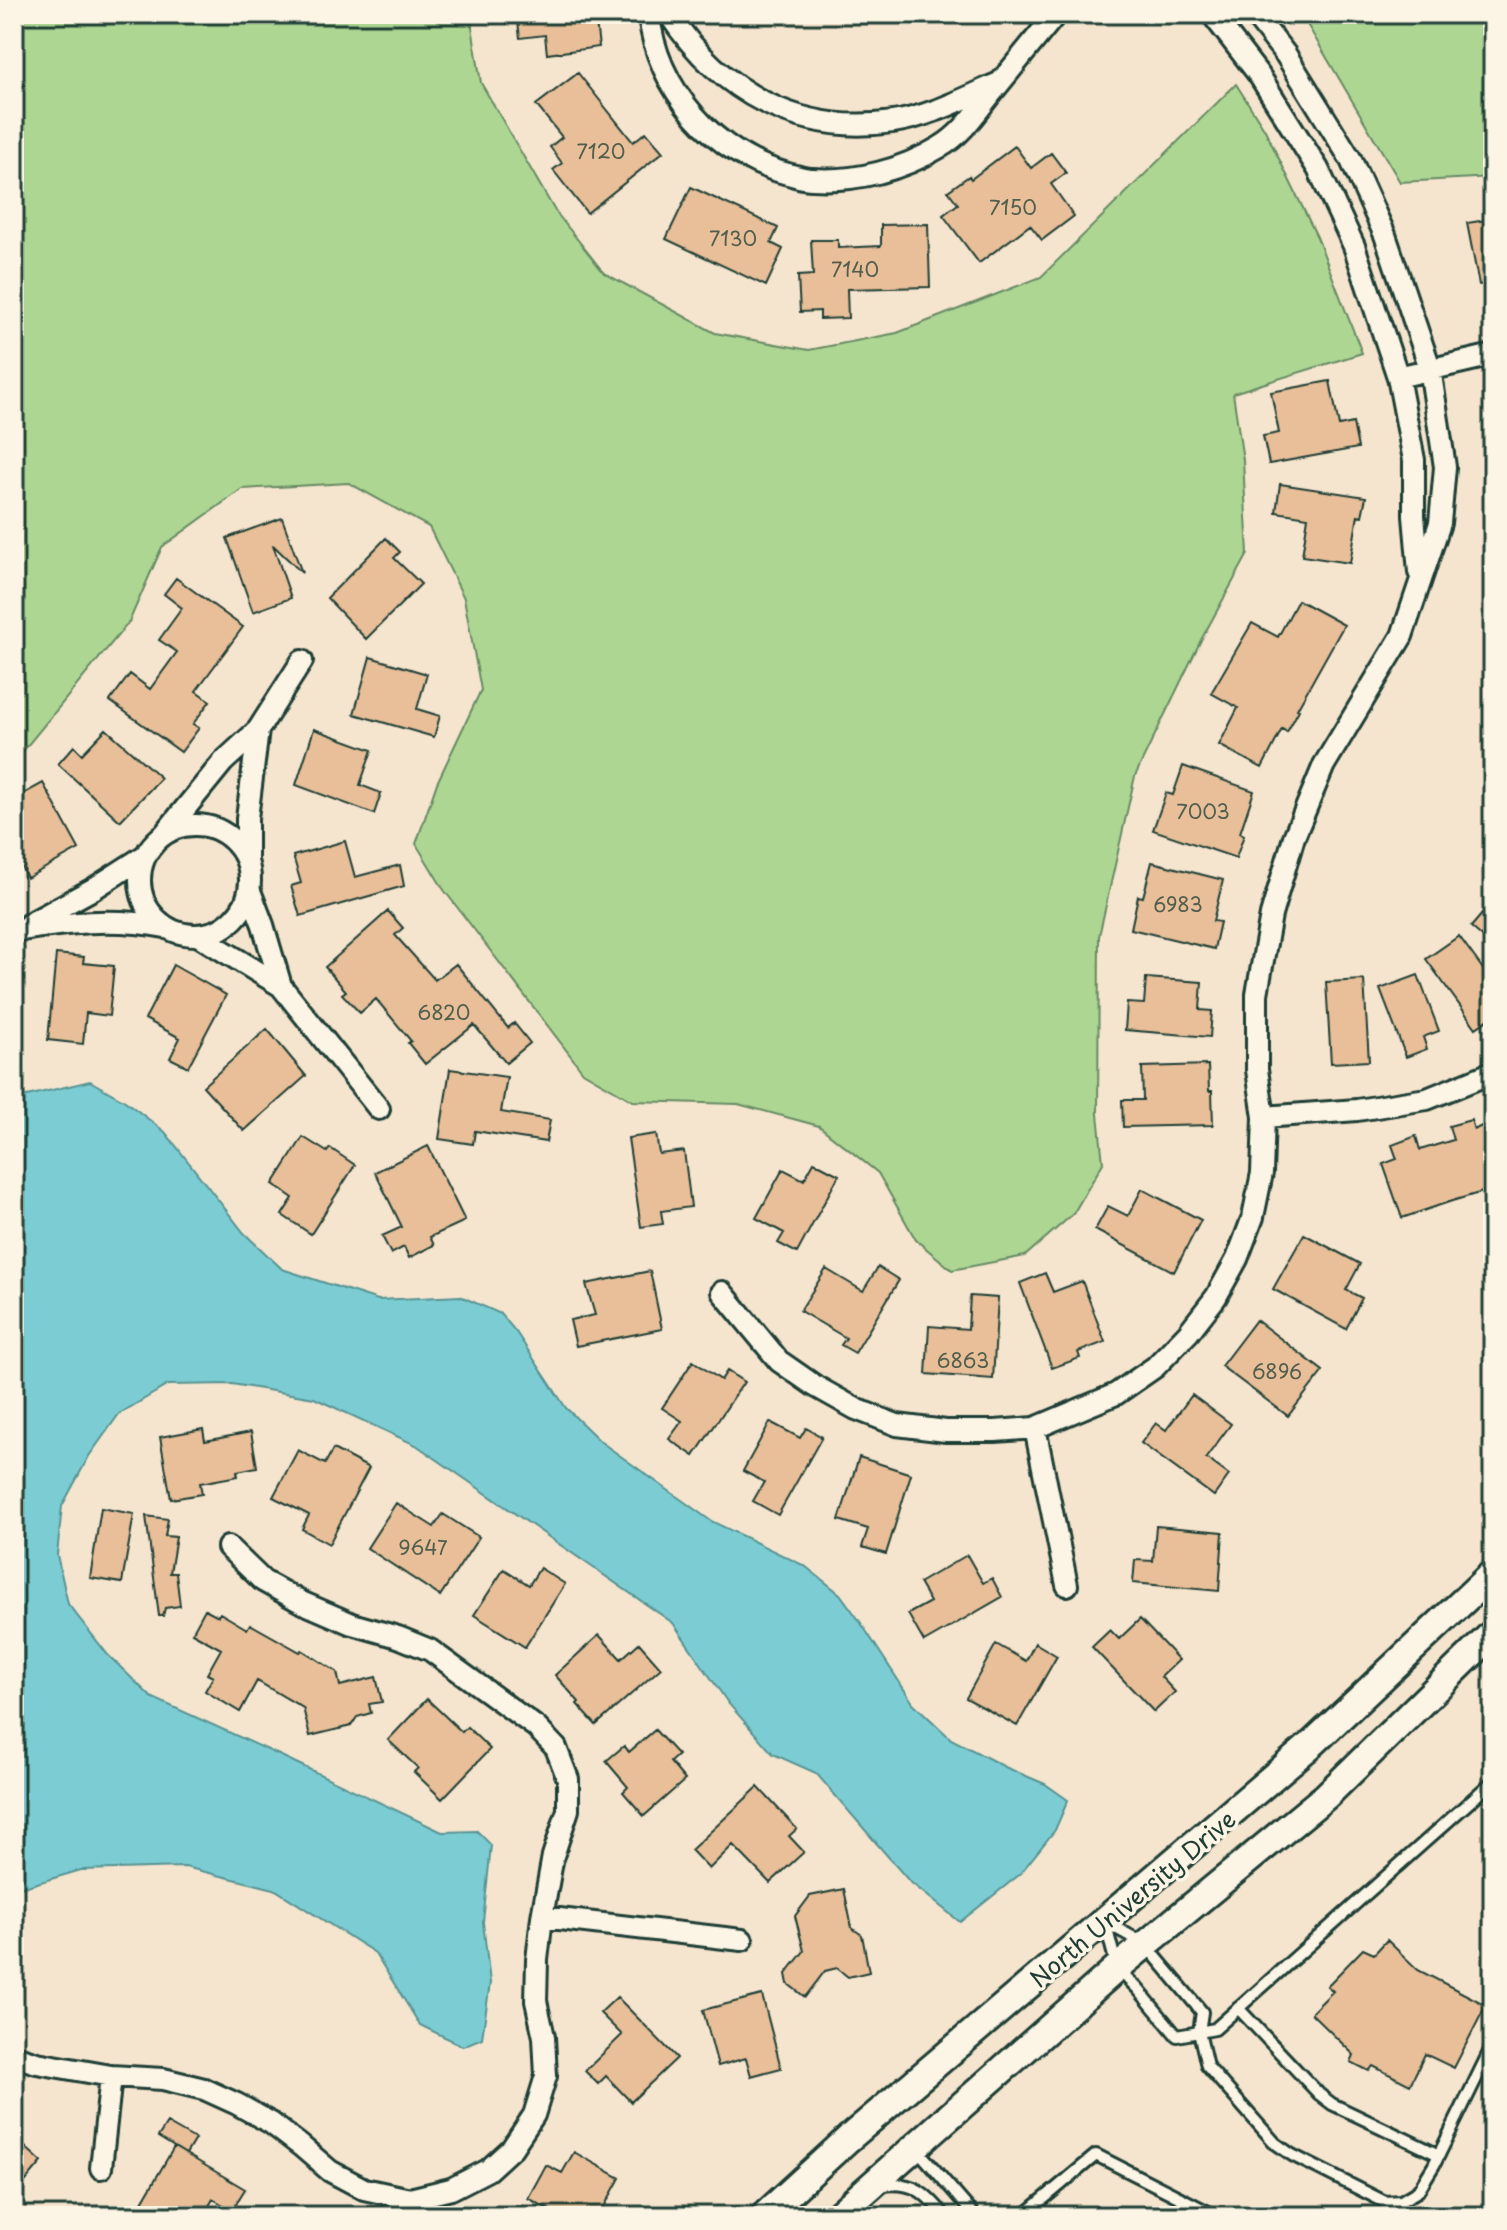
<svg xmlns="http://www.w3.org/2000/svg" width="1507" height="2230" viewBox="0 0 1507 2230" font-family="'Playpen Sans',sans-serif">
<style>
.green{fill:#aed693;stroke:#668a64;stroke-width:2}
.water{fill:#7ccdd3;stroke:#579393;stroke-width:2}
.building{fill:#e8bf98;stroke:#1f3d34;stroke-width:2}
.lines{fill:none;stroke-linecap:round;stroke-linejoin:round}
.service-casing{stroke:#1f3d34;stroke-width:16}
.minor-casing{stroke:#1f3d34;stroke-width:26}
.secondary-casing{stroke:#1f3d34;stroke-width:32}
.path{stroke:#1f3d34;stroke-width:4;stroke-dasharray:8 6;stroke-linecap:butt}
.service{stroke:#fcf5e5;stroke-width:10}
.minor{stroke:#fcf5e5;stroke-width:20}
.secondary{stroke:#fcf5e5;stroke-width:26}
.labels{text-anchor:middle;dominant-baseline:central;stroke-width:7;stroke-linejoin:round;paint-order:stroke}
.number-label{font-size:20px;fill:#515e4d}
.street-label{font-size:24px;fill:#1f3d34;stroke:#fcf5e5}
</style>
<rect width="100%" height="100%" fill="#f6e5ce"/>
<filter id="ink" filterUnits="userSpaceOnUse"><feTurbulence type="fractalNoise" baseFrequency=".0125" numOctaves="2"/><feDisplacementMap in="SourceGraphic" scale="16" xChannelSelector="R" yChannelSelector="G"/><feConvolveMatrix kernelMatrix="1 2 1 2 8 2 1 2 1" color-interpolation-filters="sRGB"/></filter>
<g filter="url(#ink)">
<path class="green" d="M14,14h456l11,69 74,128 49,62 111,60 94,17 88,-17 144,-56 195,-193 29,46 52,107 45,116 -129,40 10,67 5,94 -47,86 -66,136 -36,160 -1,178 5,49 -30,51 -48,42 -73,14 -36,-30 -38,-67 -59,-47 -81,-22 -105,-3 -50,-29 -139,-182 -28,-46 21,-61 44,-93 -17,-92 -35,-71 -80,-44 -107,6 -80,58 -33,75 -106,129 -9,3z
M1301,14h192v163l-93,5z"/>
<path class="water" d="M90,1081l35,20 40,31 79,101 38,36 96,31 82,-4 41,18 15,18 50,76 35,34 110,79 94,45 35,28 19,26 54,83 38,36 54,28 40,17 23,16 -13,30 -36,45 -59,47 -51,-41 -93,-108 -43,-19 -45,-51 -55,-80 -257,-178 -102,-47 -82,-14 -64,1 -49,29 -30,42 -27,50 -5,49 11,49 40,51 43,42 128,58 163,77 35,-1 14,14 -8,77 7,61 -8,55 -19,8 -43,-21 -45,-72 -101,-64 -89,-22 -104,3 -67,20v-791z"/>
<path class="building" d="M517,14h78l4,33 -52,7 -2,-19 -25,3z
M578,73l55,69 13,-10 17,20 -76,61 -34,-43 9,-7 -12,-16 12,-10 -26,-32z
M1015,146l16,22 20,-15 15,20 -15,11 23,32 -32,24 -12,-15 -51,38 -36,-48 15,-11 -10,-13 21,-15 2,3z
M691,187l87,41 -7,15 12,6 -17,37 -100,-47z
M1493,219v64l-14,2 -12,-62z
M928,224l2,63 -83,2 1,29 -28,1v-8l-20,1 -2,-36 15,-1 -2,-35h27v8l43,-2v-21z
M1330,381l9,45 14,-3 5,25 -89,16 -6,-28 16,-3 -8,-41z
M1280,484l86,13 -4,19 -4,-1 -8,48 -48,-7 6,-39 -32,-5z
M282,518l20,55 -29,-28 18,53 -38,14 -26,-74z
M386,538l14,14 -6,6 27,26 -55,55 -39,-41z
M176,578l67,49 -47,64 14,10 -17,23 6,4 -18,24 -71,-51 20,-27 20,15 27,-37 -18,-12 23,-32 -18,-14z
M1298,600l46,25 -47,84 2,1 -12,22 -5,-3 -20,39 -43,-23 19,-37 -27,-15 41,-70 26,14z
M370,657l57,17 -10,35 23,7 -6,21 -80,-23z
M106,729l55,49 -41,43 -62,-57 16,-18 8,8z
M314,729l58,21 -12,35 21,8 -7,21 -78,-29z
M1183,766l71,25 -14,42 4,2 -8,23 -83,-28 13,-37 7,2z
M43,783l36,66 -52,29 -13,-25v-54z
M345,841l10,36 45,-12 4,21 -104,30 -9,-30 10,-3 -8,-27z
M1152,862l71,18 -10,41 7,1 -6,27 -83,-20 7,-33 5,1z
M1493,901v45l-22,-19z
M388,911l15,17 -8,7 40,45 21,-16 52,64 6,-5 16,20 -24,20 -32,-38 -49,39 -17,-21 3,-2 -35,-42 -16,14 -18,-19 4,-3 -21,-24z
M1459,936l34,47v33l-17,12 -50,-69z
M56,954l28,3 -1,6 31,3 -5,50 -23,-3 -3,31 -35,-4z
M173,965l53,30 -38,72 -18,-9 10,-20 -35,-19z
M1418,975l21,56 -16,6 4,12 -21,8 -26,-68z
M1146,978l56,4 -2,28 12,1 -2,26 -85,-7 2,-27 17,1z
M1364,980l5,81 -38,2 -5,-81z
M267,1029l39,47 -62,55 -41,-45z
M1208,1065l1,26h3l1,34 -90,2 -1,-27h21l-1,-33z
M450,1069l57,8 -6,35 49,8 -4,22 -71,-11 -2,13 -34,-5z
M1471,1120l3,10 19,-10v69l-41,12 -50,17 -19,-54 14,-5 -5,-14 24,-9 4,14 33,-10 -4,-14z
M656,1134l3,20 25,-3 7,56 -30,4 2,13 -22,3 -13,-89z
M303,1137l24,15 3,-4 25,17 -44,69 -29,-19 11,-17 -20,-14z
M428,1146l37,75 -35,16 4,8 -25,13 -5,-11 -13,7 -9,-18 20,-9 -27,-55z
M814,1162l25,13 -42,78 -19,-10 6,-10 -28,-15 27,-49 21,11z
M1142,1189l59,31 -27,52 -79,-42 13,-24 20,10z
M1304,1234l56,30 -14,26 16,8 -16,31 -73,-40z
M878,1267l21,13 -44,73 -14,-8 5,-7 -46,-27 26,-42 37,22z
M650,1271l12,58 -86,17 -6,-26 25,-5 -9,-31z
M1045,1273l8,19 29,-11 23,61 -27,10 2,6 -28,10 -32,-85z
M970,1296l28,2 -5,81 -67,-5 3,-48 39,3z
M1256,1320l67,51 -35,45 -67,-50z
M693,1361l28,19 6,-9 17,11 -50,74 -25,-17 13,-18 -20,-13z
M1192,1395l39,29 -25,34 23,17 -15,21 -73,-53 15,-20 10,7z
M770,1422l30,16 6,-10 16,9 -44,78 -25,-14 11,-19 -21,-11z
M203,1429l2,12 46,-9 6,35 -20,4 1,5 -38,7 2,11 -31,5 -11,-62z
M333,1449l36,19 -40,76 -27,-15 7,-14 -36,-18 25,-47 27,14z
M859,1457l52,17 -25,80 -24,-7 6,-18 -29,-9z
M396,1503l38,24 9,-13 36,23 -39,59 -73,-48z
M101,1508l33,6 -12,69 -32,-5z
M146,1516l22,3 -3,17 11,1 -6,36h6l4,33 -15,2 -2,8h-4z
M1156,1526l67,6 -4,59 -86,-8 2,-23 18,1z
M967,1555l16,28 9,-5 10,19 -78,45 -16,-28 22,-12 -11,-19z
M540,1568l25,16 -40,63 -51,-32 30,-46 25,16z
M205,1609l13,7 2,-3 27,16 3,-5 50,28 2,-2 35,22 3,14 36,-9 6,25 -13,2 2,9 -14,4 -6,9 -41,10 -7,-28 -46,-27 -17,31 -35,-21 8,-14 -6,-3 14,-25 -29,-16z
M1140,1619l39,41 -18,17 14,15 -21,20 -62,-65 18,-17 9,9z
M599,1635l22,24 18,-16 22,25 -65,57 -19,-21 2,-2 -24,-27z
M1035,1643l22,13 -40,70 -51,-28 30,-54 30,17z
M427,1699l35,33 5,-5 23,22 -48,50 -28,-27 4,-4 -30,-28z
M655,1730l23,25 -8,7 15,18 -41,36 -21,-24 5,-5 -22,-26 18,-15 5,6z
M758,1787l39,42 -8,7 15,16 -34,31 -37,-38 -24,24 -18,-19z
M844,1889l8,39 10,7 7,37 -21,5 -11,-9 -12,3 -20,26 -17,-13 -2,-10 18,-23 -9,-35 15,-20z
M1387,1940l31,30 68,35 -32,63 -29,-14 -15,31 -37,-19 -4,5 -18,-9 3,-7 -43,-42 22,-22 -6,-5 36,-37 11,5z
M762,1995l19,73 -30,8 -5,-18 -28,8 -15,-56z
M617,1997l60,61 -46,44 -25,-26 -8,8 -13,-13 37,-36 -22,-22z
M167,2123l28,16 -9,15 -28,-17z
M14,2137l28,25 -28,33z
M174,2147l71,42 -13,21 -19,-11 -10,17h-42l-20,-12z
M574,2152l46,26 -21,38h-38l-33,-18 18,-33 16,8z"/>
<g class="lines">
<g class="service-casing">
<path id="service" d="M1105,1922l40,22 57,68 -3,20 8,34 68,77 17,12 93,47 16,-1 17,-10 16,-26 59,-121
M1105,1922l12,46 21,21 39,47 38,-7 278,-248
M1238,2008l81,86 13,10 107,51
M916,2148l59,68
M883,2185c31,-4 43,8 62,31
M1023,2216l73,-61 120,61"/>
</g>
<g class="minor-casing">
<path id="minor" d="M649,14c7,75 67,142 139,160 8,2 16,5 24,5 44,3 90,-9 128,-32 21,-12 36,-34 50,-52 22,-27 44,-54 66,-81
M669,14c51,78 130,122 224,108 36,-5 71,-24 104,-38
M1212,14l47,61 59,94 36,77 44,131 16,83v56l5,56
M1398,377l95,-22
M140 880a55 55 0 1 1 110 0a55 55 0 1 1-110 0Z
M166,832l57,-70 35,-32 44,-69
M247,860v-42l11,-88
M250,891l13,34 18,61
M29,924l64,-35 53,-34
M14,931c53,-8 97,-14 151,-4
M199,936l82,50 98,123
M1264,1117l93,-7 70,-11 59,-24 7,-5
M722,1292l57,69 36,25 41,23 41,16 49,6h49l40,-3 81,-34 39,-27 33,-34 28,-36 21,-38 16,-42 9,-44 2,-56 -7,-47v-76l14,-79 23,-78 30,-72 78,-129 38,-113 5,-56 -15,-99 -45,-133 -35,-77 -64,-103 -32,-41
M1035,1428l32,157
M542,1917l200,23
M14,2056l23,7 74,13 52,3 41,10 33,15 34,19 30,23 29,25 34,18 46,10 41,-10 37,-19 24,-22 22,-33 12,-39 -2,-39 -8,-36 1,-41 5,-43 11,-61 15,-46v-31l-12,-31 -20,-21 -106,-77 -32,-13 -46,-13 -51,-22 -38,-21 -35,-34
M101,2168l10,-92"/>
</g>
<g class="secondary-casing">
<path id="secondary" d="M764,2216l84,-77 466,-397 179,-169
M837,2216l280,-248 209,-172 167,-163"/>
</g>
<path class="path" d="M1480,2216l13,-26"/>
<use href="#service" class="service"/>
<use href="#minor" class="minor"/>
<use href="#secondary" class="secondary"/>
</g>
</g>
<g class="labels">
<g class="number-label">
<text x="601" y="151">7120</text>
<text x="1013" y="207">7150</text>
<text x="733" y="238">7130</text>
<text x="855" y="269">7140</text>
<text x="1203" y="811">7003</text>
<text x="1178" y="904">6983</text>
<text x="444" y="1012">6820</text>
<text x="963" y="1360">6863</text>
<text x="1277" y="1371">6896</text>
<text x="423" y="1547">9647</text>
</g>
<g class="street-label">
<text transform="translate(1132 1898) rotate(-40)">North University Drive</text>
</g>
</g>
<rect width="1507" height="2230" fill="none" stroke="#fcf5e5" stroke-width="48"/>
<rect x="24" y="24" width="1459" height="2182" fill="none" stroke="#1f3d34" stroke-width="3" filter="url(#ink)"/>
</svg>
